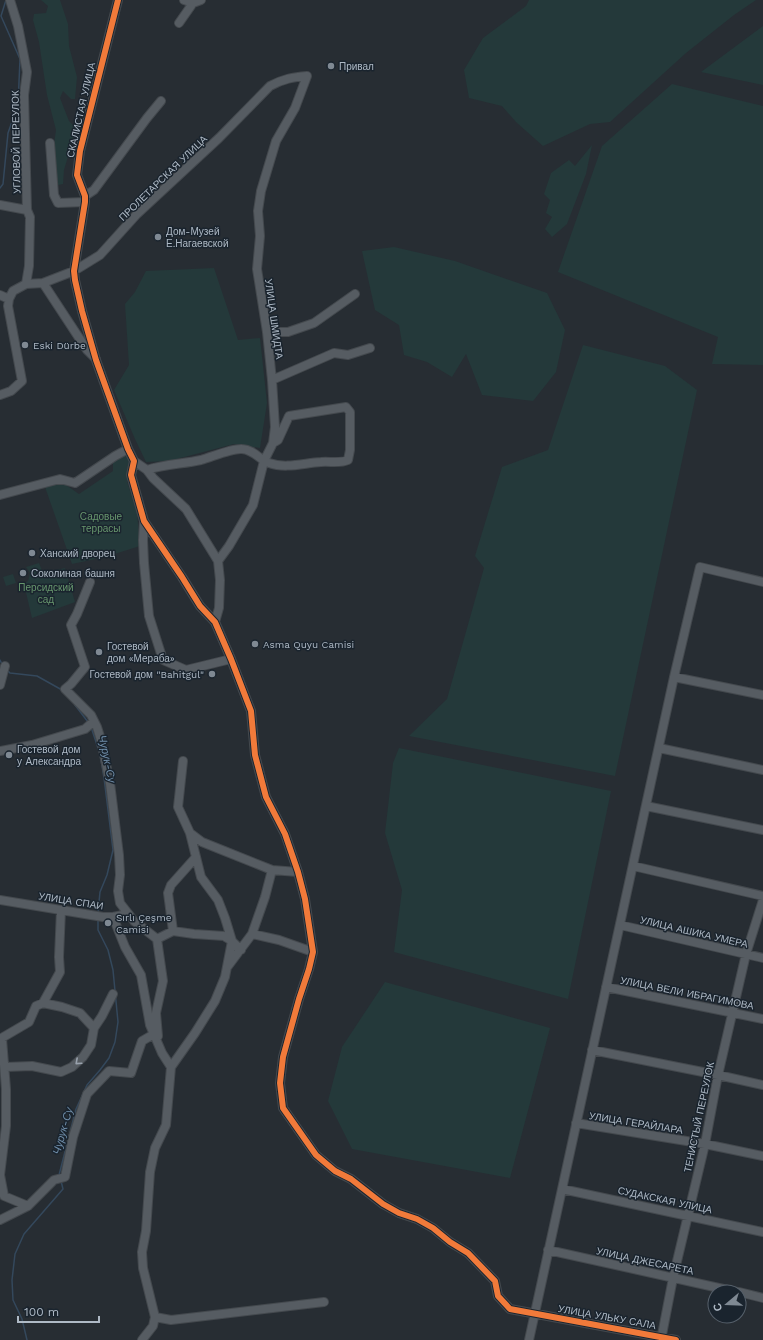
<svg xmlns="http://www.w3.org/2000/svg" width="763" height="1340" viewBox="0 0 763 1340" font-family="'Work Sans',sans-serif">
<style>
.green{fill:#24393a}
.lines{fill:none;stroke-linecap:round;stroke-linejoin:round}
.stream{stroke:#34485c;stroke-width:1.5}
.minor-casing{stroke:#44494e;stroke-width:10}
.minor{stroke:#565c62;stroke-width:8}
.cycleway-casing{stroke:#1a242e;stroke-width:8}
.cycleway{stroke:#f17a3a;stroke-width:6}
.oneway{stroke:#99a2ad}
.poi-dot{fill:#7f8993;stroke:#1a242e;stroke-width:1.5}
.labels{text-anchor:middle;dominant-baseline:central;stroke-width:3;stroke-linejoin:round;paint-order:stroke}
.poi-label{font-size:10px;fill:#afbac6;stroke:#1a242e;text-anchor:start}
.street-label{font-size:10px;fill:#afbac6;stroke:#1a242e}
.park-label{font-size:10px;fill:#67966d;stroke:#1a242e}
.water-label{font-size:11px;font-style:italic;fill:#708eaa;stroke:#1a242e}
</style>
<rect width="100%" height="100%" fill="#272d33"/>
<path class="green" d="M41,0h19l8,24 1,22 8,31 -2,22h-4l-8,-8 -3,7 9,23 5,5 1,7 -11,37 -1,14 -5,1 -6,-26 4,-29 -9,-35 -8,-53 -6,-22 1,-6 12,-1 2,-7z
M529,0h227l-22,15 -48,38 -76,69 -20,2 -47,22 -27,-24 -14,-16 -33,-8 -5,-28 19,-32 43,-32z
M763,26v59l-62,-13z
M672,84l91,22v259l-51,-1 6,-27 -160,-65 44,-126z
M592,145l-6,29 -19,50 -15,13 -7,-8 7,-12 -6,-4 4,-13 -6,-6 7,-21 18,-13 6,6z
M394,247l61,14 92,32 18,37 -9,42 -23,29 -51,-6 -16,-41 -14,23 -25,-15 -23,-7 -5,-30 -24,-15 -13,-59z
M214,268l24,72 22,-2 7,65 -7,45 -26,-4 -65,17 -23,1 -11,-23 -21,-49 15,-25 -4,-61 10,-12 11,-21z
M583,345l82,21 32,24 -82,386 -206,-40 38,-37 37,-131 -9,-12 27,-89 46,-17z
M124,455h4l3,9 -4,17 10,32 3,33 -35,11 -33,7 -27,-77 18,-4 16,11 34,-23v-8z
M39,563l4,10 22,-5 10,34 -43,16 -8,-34 4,-3 2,-8 -4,-6z
M13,574l3,9 -10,3 -3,-9z
M399,748l212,43 -43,208 -174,-47 8,-62 -17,-57 8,-70z
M385,982l165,46 -40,150 -158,-29 -24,-48 14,-54z"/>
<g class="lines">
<path class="stream" d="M0,188l3,-4 5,-51 10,-28 2,-46 -19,-43 5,-16
M0,660l3,6
M7,670l3,3 27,3 25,14
M75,705l13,17
M91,727l9,27 4,24 9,72 -6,25 -7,17 -2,20
M59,1175l17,-66 11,-24 13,-15 9,-12 6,-16 3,-20 -5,-52 -5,-20 -10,-20v-10
M27,1340l-5,-21 -9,-19 -1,-20 3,-26 9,-20 39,-45 -2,-8"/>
<g class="minor-casing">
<path id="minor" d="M10,0l8,26 9,46 -3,23 3,115 3,7 -1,49 -3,18
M118,0l-38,151 -3,24 8,21v6l-11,69 1,9 7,31 14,49 32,89 6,12 -3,14 13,46 38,56 18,29 15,16 16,37 20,52 4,44 11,42 19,37 13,38 7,27 8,53 -4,17 -10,30 -16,58 -3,26 3,25 33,47 19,16 16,8 32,25 16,9 18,6 16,9 17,14 18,11 27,28 3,15 12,13 166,31
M184,0l9,3 8,-3
M179,23l14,-20
M50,143l4,52 4,8 27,-1
M85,196l9,-6 53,-72 14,-17
M0,205l27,5
M43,283l44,67 9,9
M0,295l9,4
M267,332h21l26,-9 41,-29
M272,380l62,-27 14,2 22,-7
M0,395l11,-4 11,-10 -14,-75 1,-7 4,-8 13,-7 17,-1 31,-12 26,-16 37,-41 82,-76 51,-52c13,-7 23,-9 37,-10l-12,32 -19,33 -15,50 -3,20 2,25 -3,33 10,63 5,48 3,47 -2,16 -9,18 -11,44 -24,41 -11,15
M134,461l13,9 6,8 33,31 32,52 2,19 -1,28 -4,14
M147,470c17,-6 36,-6 54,-10 11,-3 31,-12 41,-11 13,1 17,11 27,14 17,6 35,0 52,-1 9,-1 18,2 27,-2l2,-10v-38l-4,-5 -57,9 -11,24 -5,3
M0,495l60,-16 15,4 40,-27 13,-7
M144,521l-1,19 1,23 5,53 14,44 23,10 45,-11
M90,582l-13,32 -6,11 14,42 -14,17 -6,5 26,26 6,12 4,13 9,43 9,72 1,20 -2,16 2,12 14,18 23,18
M674,677l89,18
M0,685l5,-19
M659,748l104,22
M0,751l32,-6 53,-16 9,-8
M646,806l117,24
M190,833l12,9 70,28 26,2
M633,866l130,30
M0,900l103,17h10l15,-3
M113,917l12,30 16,28 9,50 12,28 9,14 -5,58 -11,23 -5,24 -4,59 -4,21 1,16 12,49 -2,9 -11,14
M620,925l143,33
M173,931l-5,-38 3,-8 25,-28
M252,934l27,6 34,12
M157,939l6,42 -7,32 2,23
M157,939l16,-8 21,3 30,2 8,5 9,9
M228,966l24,-32 13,-37 7,-27
M606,987l157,32
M43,1003l19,4 18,6 14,15
M0,1039l29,-17 7,-16 7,-3 17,-31 -1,-15 2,-47
M2,1039l4,50v37l-6,49 4,21 24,10
M592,1050l126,25 45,10
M5,1067l27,-1 29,6 11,-5 11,-10 8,-12 3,-17 8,-12 11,-22
M171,1067l24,-34 20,-32 10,-24 7,-36 -7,-23 -7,-18 -17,-23 -11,-44 -12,-26 5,-46
M576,1123l129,21 58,12
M562,1189l201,43
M0,1220l28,-14 26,-26 11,-3 8,-40 14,-43 22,-23 22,2 11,-32 12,-7
M548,1250l189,42
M739,1292l24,6
M155,1317l16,3 153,-18
M529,1340l145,-663 26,-110 63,15
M661,1340l12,-62 32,-134 13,-69 28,-121 17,-54"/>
</g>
<use href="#minor" class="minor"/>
<g class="cycleway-casing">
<path id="cycleway" d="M118,0l-38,151 -3,24 8,21v6l-11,69 1,9 7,31 14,49 32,89 6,12 -3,14 13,46 38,56 18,29 15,16 16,37 20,52 4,44 11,42 19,37 13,38 7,27 8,53 -4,17 -10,30 -16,58 -3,26 3,25 33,47 19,16 16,8 32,25 16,9 18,6 16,9 17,14 18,11 27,28 3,15 12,13 166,31"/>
</g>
<use href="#cycleway" class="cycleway"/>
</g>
<defs><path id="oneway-chevron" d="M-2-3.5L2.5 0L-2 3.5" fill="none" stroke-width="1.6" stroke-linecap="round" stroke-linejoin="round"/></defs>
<use class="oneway" href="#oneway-chevron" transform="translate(78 1062) rotate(138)"/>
<g class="poi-dot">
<circle cx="331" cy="66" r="4"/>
<circle cx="158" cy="237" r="4"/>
<circle cx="25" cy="345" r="4"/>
<circle cx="32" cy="553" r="4"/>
<circle cx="23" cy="573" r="4"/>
<circle cx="255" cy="644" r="4"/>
<circle cx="99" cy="652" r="4"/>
<circle cx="212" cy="674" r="4"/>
<circle cx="9" cy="755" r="4"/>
<circle cx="108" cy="923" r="4"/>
</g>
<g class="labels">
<g class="poi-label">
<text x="339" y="66">Привал</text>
<text x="166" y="231">Дом-Музей<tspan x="166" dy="12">Е.Нагаевской</tspan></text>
<text x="33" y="345">Eski Dürbe</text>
<text x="40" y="553">Ханский дворец</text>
<text x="31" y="573">Соколиная башня</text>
<text x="263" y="644">Asma Quyu Camisi</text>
<text x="107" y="646">Гостевой<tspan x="107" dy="12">дом «Мераба»</tspan></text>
<text x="204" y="674" text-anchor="end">Гостевой дом "Bahitgul"</text>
<text x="17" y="749">Гостевой дом<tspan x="17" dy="12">у Александра</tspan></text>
<text x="116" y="917">Sırlı Çeşme<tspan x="116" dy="12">Camisi</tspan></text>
</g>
<g class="street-label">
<text transform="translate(81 110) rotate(-77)">СКАЛИСТАЯ УЛИЦА</text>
<text transform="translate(16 142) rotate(-91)">УГЛОВОЙ ПЕРЕУЛОК</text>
<text transform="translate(163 178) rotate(-44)">ПРОЛЕТАРСКАЯ УЛИЦА</text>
<text transform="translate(274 319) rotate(82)">УЛИЦА ШМИДТА</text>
<text transform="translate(71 901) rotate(9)">УЛИЦА СПАИ</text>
<text transform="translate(694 932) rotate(13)">УЛИЦА АШИКА УМЕРА</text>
<text transform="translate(687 993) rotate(11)">УЛИЦА ВЕЛИ ИБРАГИМОВА</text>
<text transform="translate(699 1117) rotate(-78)">ТЕНИСТЫЙ ПЕРЕУЛОК</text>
<text transform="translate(636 1123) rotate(9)">УЛИЦА ГЕРАЙЛАРА</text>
<text transform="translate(665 1200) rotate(12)">СУДАКСКАЯ УЛИЦА</text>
<text transform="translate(645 1261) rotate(12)">УЛИЦА ДЖЕСАРЕТА</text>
<text transform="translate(607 1317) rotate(10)">УЛИЦА УЛЬКУ САЛА</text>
</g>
<g class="park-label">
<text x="101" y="516">Садовые<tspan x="101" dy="12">террасы</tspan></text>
<text x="46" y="587">Персидский<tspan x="46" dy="12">сад</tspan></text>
</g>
<g class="water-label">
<text transform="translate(107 759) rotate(78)">Чурук-Су</text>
<text transform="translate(63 1131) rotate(-74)">Чурук-Су</text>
</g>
</g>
<g transform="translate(727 1304) rotate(251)"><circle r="19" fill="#1a242e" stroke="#56606b"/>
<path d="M0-3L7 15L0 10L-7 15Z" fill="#7f8993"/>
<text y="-6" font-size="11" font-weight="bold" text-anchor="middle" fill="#afbac6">С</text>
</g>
<path d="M18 1316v6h81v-6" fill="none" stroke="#afbac6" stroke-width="2"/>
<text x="24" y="1316" font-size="12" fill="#afbac6" stroke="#1a242e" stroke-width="3" paint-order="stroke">100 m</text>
</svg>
